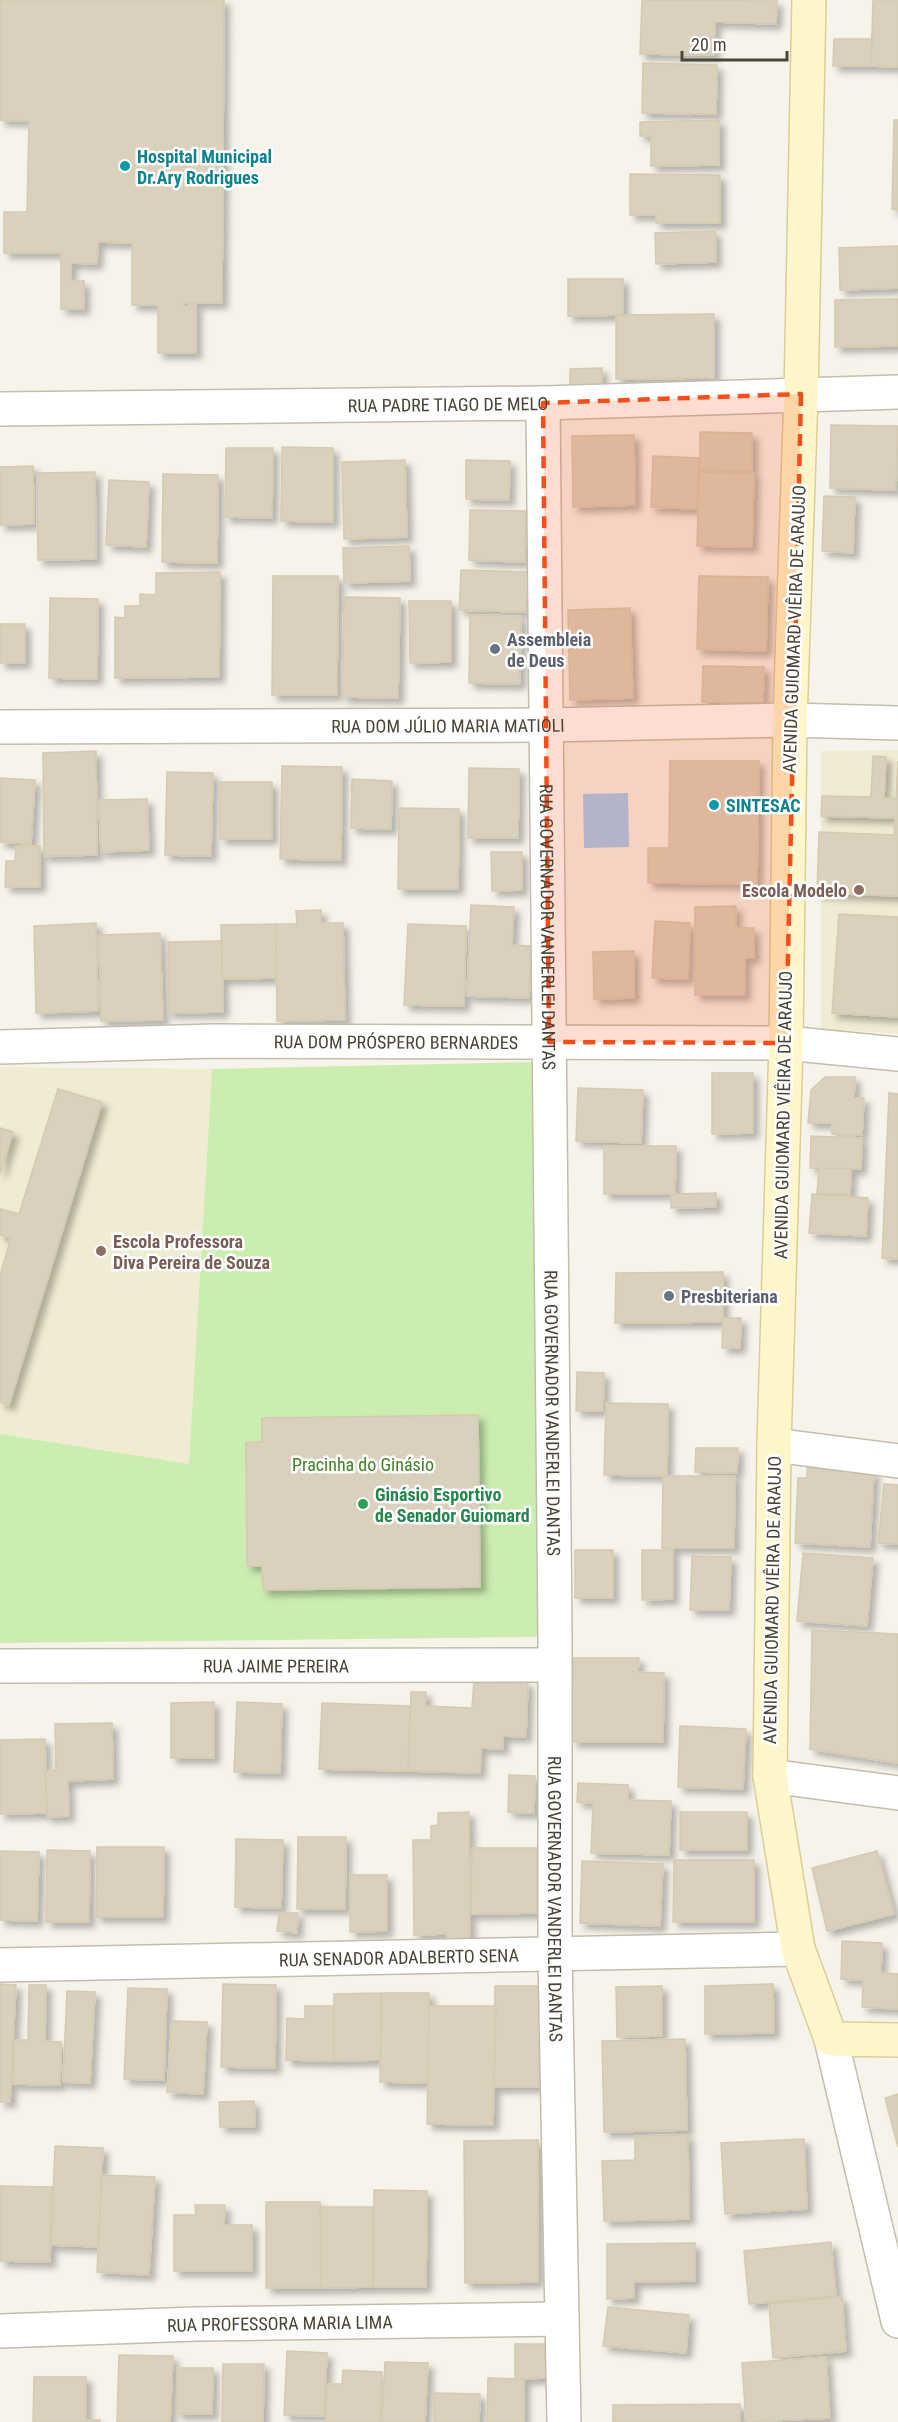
<svg xmlns="http://www.w3.org/2000/svg" width="898" height="2422" viewBox="0 0 898 2422" font-family="'Roboto Condensed',sans-serif">
<style>
.education{fill:#f0ebd3}
.green{fill:#ccedb0}
.water{fill:#a3cdf7}
.building{fill:#d9d1be;stroke:#d5cab1;stroke-width:1.5;filter:url(#shadow)}
.lines{fill:none;stroke-linecap:round;stroke-linejoin:round}
.street-casing{stroke:#c3bdac;stroke-width:36}
.secondary-casing{stroke:#dacd97;stroke-width:36}
.street{stroke:#fff;stroke-width:33}
.secondary{stroke:#fff7cb;stroke-width:33}
.marked{fill:#f64e1a;fill-opacity:0.2;stroke:#f64e1a;stroke-width:4.5;stroke-dasharray:12 8;stroke-linejoin:round}
.culture-dot{fill:#0f9aa8;stroke:#fff;stroke-width:2}
.worship-dot{fill:#6b7280;stroke:#fff;stroke-width:2}
.education-dot{fill:#8d6e63;stroke:#fff;stroke-width:2}
.leisure-dot{fill:#2e9e5b;stroke:#fff;stroke-width:2}
.labels{text-anchor:middle;dominant-baseline:central;stroke-width:5;stroke-linejoin:round;paint-order:stroke}
.culture-label{font-size:18px;font-weight:bold;fill:#0d838f;stroke:#fff;text-anchor:start}
.street-label{font-size:18px;fill:#4b4537;stroke:#fff}
.worship-label{font-size:18px;font-weight:bold;fill:#5b616d;stroke:#fff;text-anchor:start}
.education-label{font-size:18px;font-weight:bold;fill:#785e54;stroke:#fff;text-anchor:end}
.park-label{font-size:18px;fill:#408324;stroke:#fff}
.leisure-label{font-size:18px;font-weight:bold;fill:#27864d;stroke:#fff;text-anchor:start}
</style>
<defs>
<filter id="shadow"><feDropShadow dx="5.5" dy="5.5" stdDeviation="3" flood-color="#0004"/></filter>
</defs>
<rect width="100%" height="100%" fill="#f6f4ea"/>
<path class="education" d="M898,750v284l-77,-5v-278z
M0,1067l212,2 -23,396 -189,-31z"/>
<path class="green" d="M535,1062l3,575 -538,6v-209l189,30 23,-395z"/>
<path class="water" d="M628,793l1,54 -45,1 -1,-54z"/>
<path class="building" d="M0,0h224l-2,303h-39l1,3 12,-1v48h-38v-48h-26v-62l-34,-1 -1,22 -26,-1v18h13v28h-23v-56h-57v-41h23l2,-91 -29,-1z
M642,0l135,1 -1,23 -61,-2 -1,33 -74,-1z
M873,0h25v67l-27,-1z
M834,39h38l-1,27h-38z
M643,63l74,2 -1,49 -74,-1z
M719,120v45l-68,1v-30h-11v-14z
M894,120h4v90l-6,-1z
M630,174l90,1v48h-64v-8h-26z
M715,231l1,31 -60,2 -1,-31z
M898,246v42l-58,2 -1,-42z
M568,279h55v36l-55,1z
M898,299v47l-63,1v-47z
M714,314v64l-98,1v-64z
M602,368v17l-32,1v-17z
M831,425l67,1 -2,64 -66,-2z
M700,432l52,1v38l-52,-1z
M634,435l1,70 -62,2 -1,-71z
M282,447l51,1v74l-52,-1z
M226,448h47l-1,70 -47,-1z
M653,456l46,2 -2,51 -46,-2z
M405,460l2,77 -63,2 -2,-77z
M466,460l44,1 -1,39 -43,-1z
M33,466l1,58 -34,1v-58z
M95,472l1,87 -58,1 -1,-87z
M699,472l55,1 -2,74 -55,-1z
M163,474l55,1 -1,88 -55,-1z
M109,480l40,2 -3,65 -40,-2z
M824,496l31,1 -2,56 -31,-2z
M470,510l56,1 -1,51 -56,-2z
M409,546l1,35 -66,2 -1,-35z
M461,570l67,2 -2,40 -67,-2z
M220,572l-1,105 -104,1v-61l10,1v-12h15v-12l16,1v-22z
M273,576h65l-1,119h-65z
M699,576l69,1 -2,74 -69,-2z
M344,597l56,1 -2,100 -56,-1z
M50,598l48,1 -1,80 -48,-1z
M409,601h42v61l-41,1z
M630,608l3,90 -63,2 -2,-90z
M470,615l51,1 -1,68 -51,-1z
M0,624h25v39h-25z
M703,666l61,1 -1,36 -61,-1z
M96,751l1,104 -53,1 -1,-103z
M873,756l13,1 -2,41h12l2,-37v135l-81,-3 2,-61 75,3 1,-17 -74,-2 1,-20 49,1z
M670,761h89l-2,123 -109,-1v-35h21z
M282,766l60,1 -1,93 -61,-1z
M469,768l50,1 -1,69h-50z
M167,772l46,1 -2,83 -46,-1z
M0,778l35,2 -4,64 -31,-2z
M352,779l40,2 -1,48 -40,-1z
M220,782h52v57h-52z
M147,799l2,51 -48,2 -2,-52z
M399,808l60,1 -1,80h-60z
M16,846h24v41h-35l1,-26h9z
M491,852h31v38l-30,1z
M471,905l43,2 -2,38 19,1 -2,52 -62,-2z
M736,906v22h18v30h-9v37h-50v-88z
M321,910v13h22l2,97 -68,1 -1,-97h21l-1,-13z
M839,914l59,3v100l-66,-4z
M655,921l35,2 -2,56 -36,-1z
M96,923l2,88 -62,2 -2,-87z
M276,924v54l-54,1 -1,-54z
M408,924l58,2 -2,80 -60,-1z
M160,933l3,87 -62,1 -2,-86z
M222,941l1,71 -55,1v-71z
M634,951v47l-40,1 -1,-47z
M712,1073h41v60l-41,1z
M825,1077h30l-1,21h10l-2,37 -30,-1v-11h-24l3,-33z
M578,1088l65,2 -2,53 -65,-2z
M58,1089l44,13 -93,303 -9,-3v-127l11,-37 -11,-3v-26l19,5z
M889,1093l9,1v165l-16,-1z
M0,1128l13,4 -13,42z
M811,1136l51,2 -1,31 -51,-1z
M604,1146h72l-1,48h-71z
M819,1168l32,1 -1,26 -33,-2z
M716,1193v14l-45,1v-14z
M812,1194l56,4 -2,38 -57,-3z
M723,1272v50l-108,1 1,-50z
M723,1318h18l-1,30h-18z
M577,1372l27,1 -1,38h-27z
M606,1403l62,1 -1,72 -63,-1z
M478,1415l2,172 -217,3 -1,-24h-15l-1,-124h16v-24z
M696,1448h42l-1,25 -42,-1z
M807,1468l67,3 -4,76 -75,-4 3,-65h9z
M663,1476h72l-1,72h-72z
M884,1484l14,1v59l-20,-1z
M575,1550h38v48h-38z
M642,1550h31v49l-31,1z
M803,1553l70,5 -6,68 -70,-5z
M692,1556l39,1 -2,53h-39z
M812,1630l86,4v129l-88,-14z
M573,1658h66l-1,14 26,1 -1,69h-91z
M474,1680l54,2 -2,55 -23,-1v13l-22,-1 -1,25 -72,-2 3,-79h15l-1,14 47,2z
M214,1702v56h-43v-55z
M237,1702l45,2 -2,69 -46,-1z
M322,1703l88,3 -2,65 -89,-2z
M112,1723l1,56 -45,2 1,35 -22,1 -2,-46 11,-1 -1,-46z
M680,1726l66,3 -3,60 -65,-2z
M45,1739l2,74 -47,1v-74z
M509,1775l26,1 -1,37 -26,-1z
M578,1783l50,2v15l43,1 -2,54 -78,-2 2,-50 -16,-1z
M469,1812l1,131 -23,-1v-8l-33,1 -1,-95h18v-14l7,-1v-12z
M680,1812h67v38h-67z
M298,1837h48l-1,72h-48z
M236,1839l47,1 -2,68 -46,-1z
M97,1847h67l-1,70h-67z
M472,1848h65v65l-66,1z
M47,1850l43,1 -1,71h-43z
M0,1851l39,1 -2,69 -37,-1z
M877,1851l17,63 -67,17 -15,-63z
M674,1860h80v62h-81z
M582,1861l81,3 -3,62 -80,-3z
M350,1875h37v56l-37,1z
M279,1913h19l-1,20 -20,-2z
M842,1941l40,2 -1,30 17,1v35l-36,-2 1,-27 -22,-1z
M0,1984l16,1 -6,117h-10z
M223,1984l53,1 -1,83 -54,-1z
M773,1984l1,49 -69,1v-48z
M29,1985h17l-1,56 16,1 -1,43 -47,-1 1,-44h14z
M495,1986h45l-1,101h-45z
M662,1986v50l-45,1 -1,-50z
M128,1988l39,1 -3,91 -40,-1z
M67,1991l28,1 -5,91 -27,-1z
M381,1993h48l-1,90 -48,-1z
M381,1993v67l-47,1v-67z
M305,2006h29v55l-48,-1 1,-42 18,1z
M429,2006h67l-3,119 -66,-1z
M172,2021l35,1 -4,72 -36,-2z
M685,2039l2,91 -83,2 -2,-91z
M898,2094v53l-13,-49z
M254,2101l1,26h-35l-1,-25z
M688,2135l1,84 -85,2 -2,-60 33,-1v-24z
M804,2139l3,70 -82,5 -4,-71z
M538,2140v142l-73,1 -1,-142z
M55,2146l48,2 -5,99 -47,-2z
M102,2175l53,2 -6,98 -52,-3z
M0,2186l52,1 -2,75 -50,-1z
M374,2190l53,1 -1,96h-53z
M266,2202h54l1,86h-55z
M195,2205h30l-1,20h28v46h-78v-56h22z
M321,2207h52v80l-52,1z
M831,2242l5,54 -87,8 -5,-53z
M695,2243v38l-61,1v16l-27,1v-55z
M842,2297l4,54 -73,7 -4,-54z
M608,2307l81,8 -3,38 -83,-7z
M515,2344h30l1,34 -31,1z
M287,2351l40,2 -3,63 -40,-1z
M119,2355l54,1 -3,66h-53z
M826,2357l4,61 -84,4 -4,-59z
M385,2362l43,1 -3,59h-43z
M223,2364h41l-1,58h-41z
M177,2368h36l-1,46h-35z
M343,2370l39,2 -2,50h-54l1,-38h15z
M34,2377h52v43h14v2h-67z
M488,2378l36,1v43h-37z
M434,2393l46,1 -1,28h-45z
M740,2404v18h-127v-17z"/>
<g class="lines">
<g class="street-casing">
<g id="street">
<path id="s1" d="M543,403l12,1231v322l9,466"/>
<path id="s2" d="M0,409l543,-6 355,-11"/>
<path id="s3" d="M0,727l545,-2 245,-5 108,3"/>
<path id="s4" d="M0,1047l214,-6 572,2 112,11"/>
<path d="M774,1445l124,16"/>
<path id="s5" d="M0,1666l553,-1"/>
<path d="M770,1776l128,17"/>
<path id="s6" d="M0,1965l798,-16"/>
<path d="M831,2039l67,282"/>
<path id="s7" d="M0,2331l196,-7 365,-5"/>
</g>
</g>
<g class="secondary-casing">
<path id="secondary" d="M809,0l-8,394 -11,326 -4,323 -12,402 -4,331 28,173 33,90 67,1"/>
</g>
<use href="#street" class="street"/>
<use href="#secondary" class="secondary"/>
</g>
<path class="marked" d="M801,394l-15,649 -237,-1 -6,-639z"/>
<g class="culture-dot">
<circle cx="125" cy="166" r="6"/>
<circle cx="714" cy="805" r="6"/>
</g>
<g class="worship-dot">
<circle cx="495" cy="649" r="6"/>
<circle cx="669" cy="1296" r="6"/>
</g>
<g class="education-dot">
<circle cx="859" cy="890" r="6"/>
<circle cx="101" cy="1251" r="6"/>
</g>
<circle class="leisure-dot" cx="363" cy="1504" r="6"/>
<g class="labels">
<g class="culture-label">
<text x="137" y="156">Hospital Municipal<tspan x="137" dy="21">Dr.Ary Rodrigues</tspan></text>
<text x="726" y="805">SINTESAC</text>
</g>
<g class="street-label">
<text stroke="none"><textPath href="#s2" startOffset="448">RUA PADRE TIAGO DE MELO</textPath></text>
<text transform="translate(794 629) rotate(-88)">AVENIDA GUIOMARD VIÊIRA DE ARAUJO</text>
<text stroke="none"><textPath href="#s3" startOffset="448">RUA DOM JÚLIO MARIA MATIOLI</textPath></text>
<text stroke="none"><textPath href="#s1" startOffset="524">RUA GOVERNADOR VANDERLEI DANTAS</textPath></text>
<text stroke="none"><textPath href="#s4" startOffset="396">RUA DOM PRÓSPERO BERNARDES</textPath></text>
<text transform="translate(783 1115) rotate(-89)">AVENIDA GUIOMARD VIÊIRA DE ARAUJO</text>
<text stroke="none"><textPath href="#s1" startOffset="1010">RUA GOVERNADOR VANDERLEI DANTAS</textPath></text>
<text transform="translate(772 1600) rotate(-89)">AVENIDA GUIOMARD VIÊIRA DE ARAUJO</text>
<text stroke="none"><textPath href="#s5" startOffset="276">RUA JAIME PEREIRA</textPath></text>
<text stroke="none"><textPath href="#s1" startOffset="1496">RUA GOVERNADOR VANDERLEI DANTAS</textPath></text>
<text stroke="none"><textPath href="#s6" startOffset="399">RUA SENADOR ADALBERTO SENA</textPath></text>
<text stroke="none"><textPath href="#s7" startOffset="280">RUA PROFESSORA MARIA LIMA</textPath></text>
</g>
<g class="worship-label">
<text x="507" y="639">Assembleia<tspan x="507" dy="21">de Deus</tspan></text>
<text x="681" y="1296">Presbiteriana</text>
</g>
<g class="education-label">
<text x="847" y="890">Escola Modelo</text>
<text x="113" y="1241" text-anchor="start">Escola Professora<tspan x="113" dy="21">Diva Pereira de Souza</tspan></text>
</g>
<g class="park-label">
<text x="363" y="1464">Pracinha do Ginásio</text>
</g>
<g class="leisure-label">
<text x="375" y="1494">Ginásio Esportivo<tspan x="375" dy="21">de Senador Guiomard</tspan></text>
</g>
</g>
<path d="M682 51v9h105v-9" fill="none" stroke="#4b4537" stroke-width="3"/>
<text x="691" y="51" font-size="18" fill="#4b4537" stroke="#ffffff" stroke-width="4.5" paint-order="stroke">20 m</text>
</svg>
